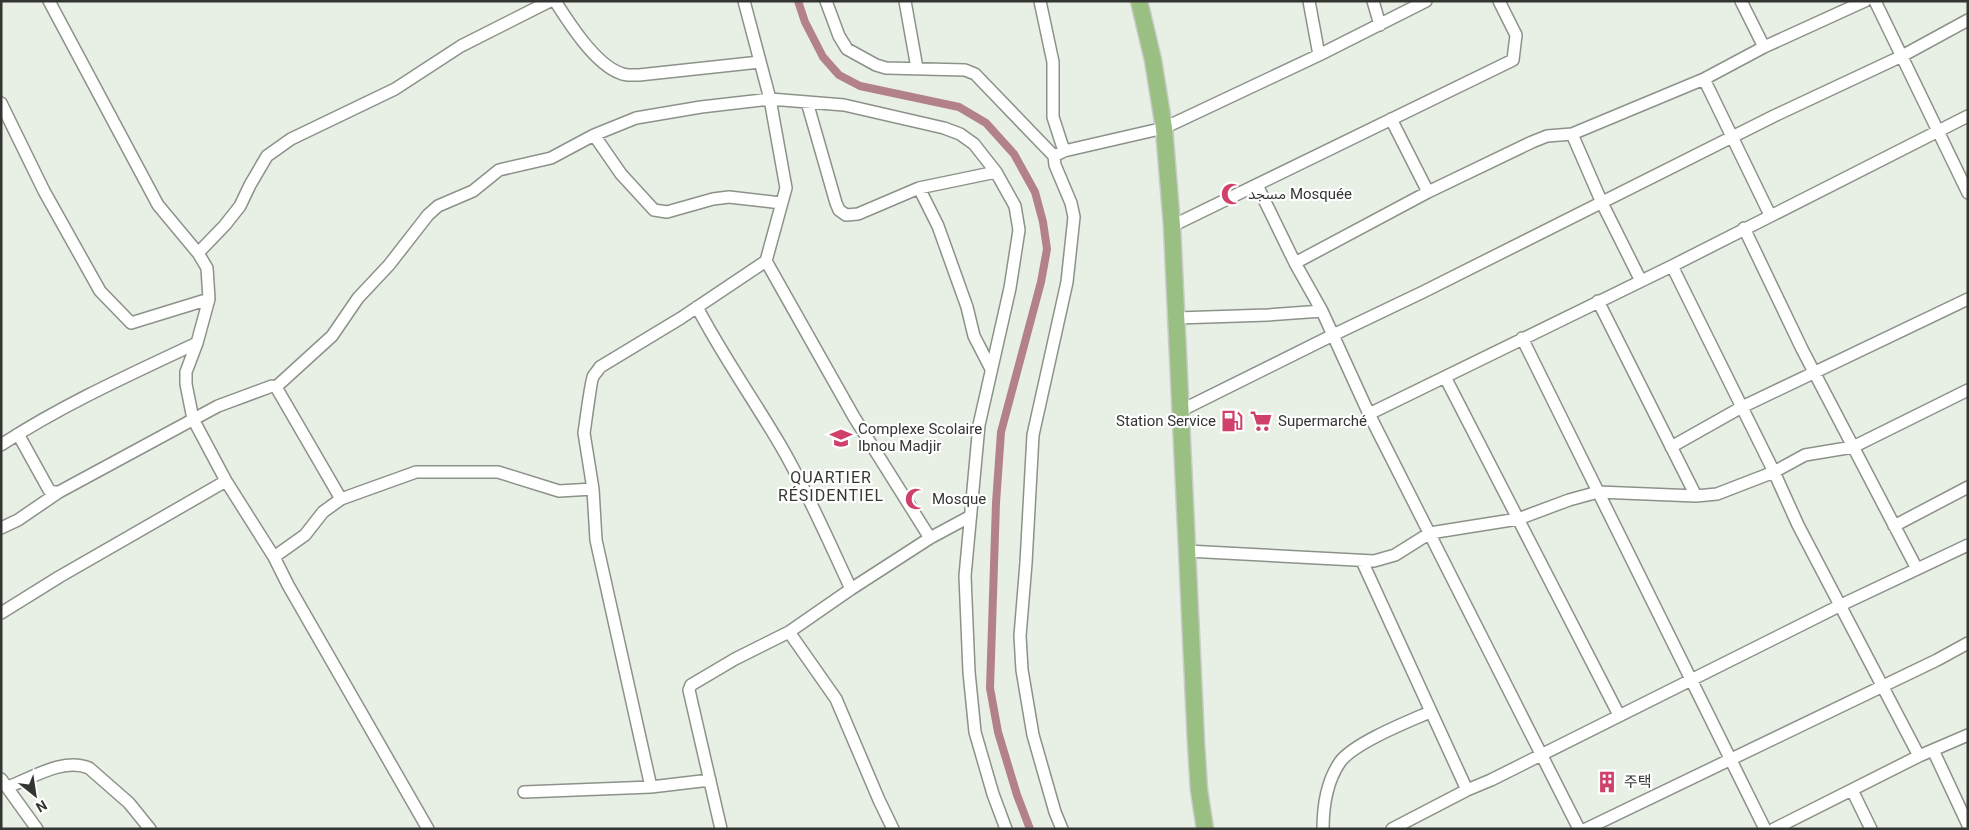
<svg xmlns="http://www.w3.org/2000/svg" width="1969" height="830" viewBox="0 0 1969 830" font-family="Roboto,'Noto Sans Arabic','Noto Sans KR',sans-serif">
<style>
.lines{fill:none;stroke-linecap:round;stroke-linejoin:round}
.canal{stroke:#b3818a;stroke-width:8}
.minor-casing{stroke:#8c9289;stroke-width:14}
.highway-casing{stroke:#cacac9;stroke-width:19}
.minor{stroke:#fff;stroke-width:11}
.highway{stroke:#99bf82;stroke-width:16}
.labels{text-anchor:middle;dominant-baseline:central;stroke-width:4.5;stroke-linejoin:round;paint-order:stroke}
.poi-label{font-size:15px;fill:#323531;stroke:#fff;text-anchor:start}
.neighbourhood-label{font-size:16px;letter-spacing:1px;fill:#333830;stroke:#fff}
</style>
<rect width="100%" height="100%" fill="#e8efe5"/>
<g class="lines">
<path class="canal" d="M798,1l7,21 18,35 16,18 21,11 99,21 27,16 28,31 21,38 8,30 4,27 -6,33 -40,150 -5,71 -6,185 8,44 19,63 13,34"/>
<g class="minor-casing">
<path id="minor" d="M49,1l109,204 40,48 9,15 2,31 -12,44 -11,29v12l7,35 33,62 48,76 14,28 140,244
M555,1c14,22 40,63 65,72 6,3 12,2 19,2l121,-13
M826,1l13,35 8,13 29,16 10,3 79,2 10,4 79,82 1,9 16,38 3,14 -7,65 -34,153 -7,128 -6,73 2,34 11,65 22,77 7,17
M905,1l12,67
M1040,1l13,61v55l11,34
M1309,1l10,54
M1373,1l7,24
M1741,1l23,46
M1875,1l93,192
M1704,79l66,136
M807,102l29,101 3,7 7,5 12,-1 61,-26 77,-16
M1,103l43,88 56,100 31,32 78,-24
M1391,119l37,73
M1572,134l30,69 39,78
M594,135l27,39 33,36 13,2 46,-13 16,-2 52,6
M1054,156l10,-5 100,-23 155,-73 107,-54
M1257,185l38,78
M919,188l19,38 29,81 7,29 17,33
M1172,226l341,-166 3,-25 -17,-34
M1744,228l58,121 115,220
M198,253l27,-28 15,-19 10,-21 17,-29 24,-17 104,-50 66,-43 89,-45
M766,261l88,156 76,121
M1672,266l102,206 24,53 121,231
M1598,301l98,195
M697,307c25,48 57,93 85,141 26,45 47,94 69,141l-62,43 -54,27 -44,26 -2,5 32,139
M1177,318l91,-3 54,-4
M1522,338l243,491
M1445,377l174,338
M276,387l65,112
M1182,410l151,-75 90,-43 351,-176 128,-60 66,-36
M1369,414l303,-148 296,-150
M18,434l31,56 4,2h6l159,-86 54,-20 4,1 56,-51 26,-38 31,-33 39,-50 10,-9 35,-15 26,-21 52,-12 43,-23 42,-17 65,-11 69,-8 74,6 100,23 16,6 14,10 22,28 19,34 4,24 -9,58 -31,137 -14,151 4,96 6,60 18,62 13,35
M1,445c61,-40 130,-71 196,-102
M1671,447l71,-40 226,-108
M1894,526l74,-39
M1,528l17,-8 41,-28
M1187,551l187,10 21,-6 35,-22 88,-14 51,-19 29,-8 98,4 21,-2 57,-22 31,-17 48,-8 115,-57
M274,557l31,-22 18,-23 18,-13 75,-27h82l61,19 34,-2
M1362,561l105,229
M851,589l79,-51 39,-21
M1,613l58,-36 167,-96
M789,632l47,67 43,101 14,29
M1933,750l35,75
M1,779l36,50
M8,787c24,-9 56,-30 81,-19l40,35 21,26
M651,787l-55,-247 -3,-51 -9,-56c1,-6 7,-53 9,-56 1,-3 5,-6 7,-10l81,-49 85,-57 20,-73 -16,-89 -26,-98
M1852,790l19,39
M524,792l127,-5 59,-7
M1323,829c0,-22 4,-48 17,-67 14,-19 67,-40 90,-50
M1392,829l75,-39 24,-10 350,-175 127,-60
M1579,829l-210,-415 -47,-103 -27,-48 133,-71 104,-50 15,-6 25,-2 132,-55 60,-32 101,-46
M1586,829l351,-169 31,-17
M1774,829l145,-73 49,-21"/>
</g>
<g class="highway-casing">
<path id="highway" d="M1139,1l14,59 11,68 8,98 24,517 3,47 6,39"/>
</g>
<use href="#minor" class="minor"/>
<use href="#highway" class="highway"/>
</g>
<defs>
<g id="mosque-bare" transform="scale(1.725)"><path d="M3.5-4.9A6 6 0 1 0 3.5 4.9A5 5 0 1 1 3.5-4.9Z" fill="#cf416a" stroke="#fff" stroke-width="2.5" paint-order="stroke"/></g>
<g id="fuel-bare" transform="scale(1.725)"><path d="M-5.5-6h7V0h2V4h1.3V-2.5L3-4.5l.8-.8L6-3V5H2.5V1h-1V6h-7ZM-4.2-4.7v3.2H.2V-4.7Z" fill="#cf416a" stroke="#fff" stroke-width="2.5" paint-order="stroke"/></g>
<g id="supermarket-bare" transform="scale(1.725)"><path d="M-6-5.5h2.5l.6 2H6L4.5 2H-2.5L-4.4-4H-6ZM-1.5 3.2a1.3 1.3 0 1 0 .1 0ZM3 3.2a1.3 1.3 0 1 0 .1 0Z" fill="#cf416a" stroke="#fff" stroke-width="2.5" paint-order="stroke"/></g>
<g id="school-bare" transform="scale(1.725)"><path d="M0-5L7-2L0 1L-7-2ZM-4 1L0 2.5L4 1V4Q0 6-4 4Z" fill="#cf416a" stroke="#fff" stroke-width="2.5" paint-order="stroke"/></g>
<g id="building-bare" transform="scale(1.725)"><path d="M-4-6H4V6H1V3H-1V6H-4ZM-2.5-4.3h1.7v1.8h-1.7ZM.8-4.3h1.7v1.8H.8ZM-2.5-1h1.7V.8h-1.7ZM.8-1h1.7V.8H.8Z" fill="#cf416a" stroke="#fff" stroke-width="2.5" paint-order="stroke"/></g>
</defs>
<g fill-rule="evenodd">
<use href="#mosque-bare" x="1232" y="194"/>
<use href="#fuel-bare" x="1232" y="421"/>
<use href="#supermarket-bare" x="1261" y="421"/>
<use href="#school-bare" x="841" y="438"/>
<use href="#mosque-bare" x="916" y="499"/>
<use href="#building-bare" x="1607" y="782"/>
</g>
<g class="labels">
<g class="poi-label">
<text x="1248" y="194">مسجد Mosquée</text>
<text x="1216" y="421" text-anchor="end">Station Service</text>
<text x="1278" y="421">Supermarché</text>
<text x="858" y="429">Complexe Scolaire<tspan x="858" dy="17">Ibnou Madjir</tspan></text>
<text x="932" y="499">Mosque</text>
<text x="1624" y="782">주택</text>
</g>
<g class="neighbourhood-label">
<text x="831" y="477">QUARTIER<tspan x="831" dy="18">RÉSIDENTIEL</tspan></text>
</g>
</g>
<rect width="1969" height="830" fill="none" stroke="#323531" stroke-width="5"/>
<g transform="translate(35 795) rotate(150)" stroke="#ffffff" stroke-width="4" paint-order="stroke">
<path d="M0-4L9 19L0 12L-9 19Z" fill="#323531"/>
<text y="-8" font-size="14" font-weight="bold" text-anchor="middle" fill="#323531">N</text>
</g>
</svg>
